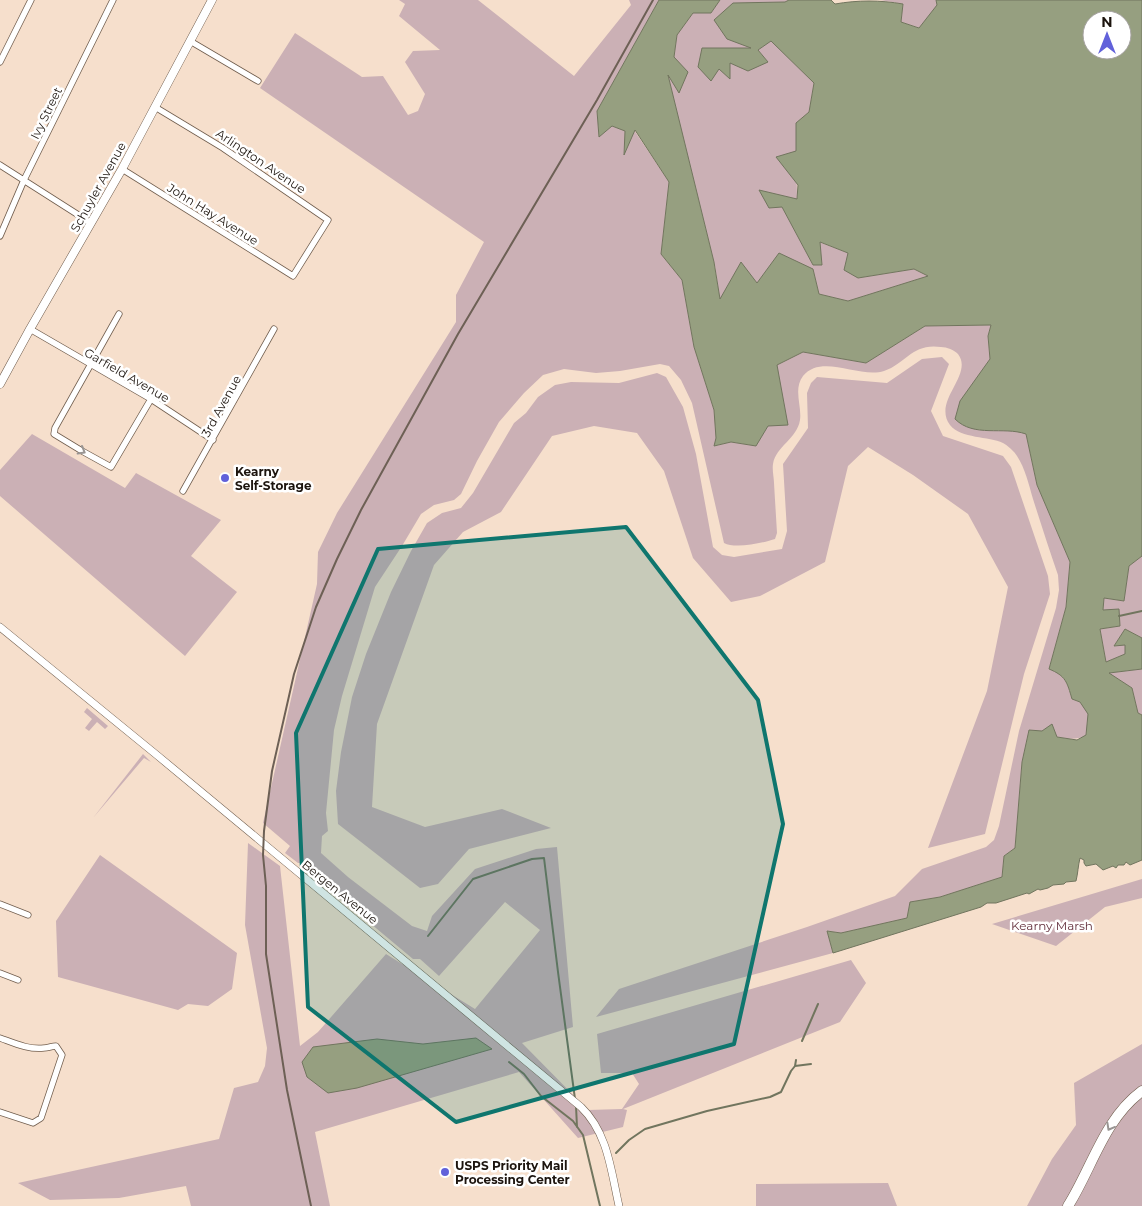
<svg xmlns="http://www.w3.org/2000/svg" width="1142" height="1206" viewBox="0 0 1142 1206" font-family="Montserrat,sans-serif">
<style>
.green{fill:#cbb0b5}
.water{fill:#969f80;stroke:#71755e;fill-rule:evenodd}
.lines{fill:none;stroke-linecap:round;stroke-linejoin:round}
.stream{stroke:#71755e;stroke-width:2}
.minor-casing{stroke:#705d4d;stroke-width:7}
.tertiary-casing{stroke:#705d4d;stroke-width:8}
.secondary-casing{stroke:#705d4d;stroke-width:9}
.motorway-casing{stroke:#705d4d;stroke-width:11}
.minor{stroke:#fff;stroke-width:5.5}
.tertiary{stroke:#fff;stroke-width:7}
.secondary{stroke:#fff;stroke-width:8}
.motorway{stroke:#fff;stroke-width:10}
.rail{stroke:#6d6055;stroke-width:2}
.oneway{stroke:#999593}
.marked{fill:#0f766e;fill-opacity:0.2;stroke:#0f766e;stroke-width:4;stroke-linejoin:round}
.poi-dot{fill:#6161da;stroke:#fff;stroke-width:2}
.labels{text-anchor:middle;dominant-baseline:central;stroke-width:5;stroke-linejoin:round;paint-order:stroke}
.street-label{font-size:12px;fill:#1c140e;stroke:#fff}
.poi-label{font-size:12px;font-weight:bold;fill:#1c140e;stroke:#fff;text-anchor:start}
.park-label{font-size:12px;fill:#63303d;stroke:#fff}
</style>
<rect width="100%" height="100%" fill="#f6dfcc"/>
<path class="green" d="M399,0h79l96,76 57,-71 -2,-5h30l-62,111 2,25 13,-10 13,5 -1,22 10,-23 35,52 -8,72 21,26 12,67 20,63 3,28 -2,8 16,-4 25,4 21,-81 26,-13 63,11 59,-37 66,-1 -3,11 2,23 -8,12 -5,59h38l11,4 11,51 33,77 -4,45 -17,62c17,7 18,13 23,30l8,3 9,12 -3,22c-19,8 -37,-4 -57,-5l-7,31 -7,86 -11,8 -2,21 -62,20 -30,5 -3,16 -66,15 -14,-2 6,22 -237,64 23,-28 188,-62 88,-31 27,-27 64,-22 8,-7 5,-14 20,-95 37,-123 3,-18 -1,-15c-9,-26 -17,-51 -25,-76 -4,-14 -8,-31 -16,-43 -2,-4 -10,-11 -14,-13 -14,-7 -42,-4 -53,-18 -18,-24 24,-50 8,-71 -4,-4 -11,-7 -17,-7 -29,-4 -34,16 -57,24 -24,8 -62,-18 -81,5 -10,13 -1,30 -3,44 -3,19 -24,26 -27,44 -1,6 1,14 1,19 1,17 2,33 3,50l-2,6c-12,4 -40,10 -51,4l-32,-140 -11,-23 -12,-14 -9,-2 -40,7 -24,2 -32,-4 -21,6 -19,18 -25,29 -22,39 -16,33 -7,6 -20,5 -13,9 -19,32 -27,41 -33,109 -8,34 -8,83 2,18 -6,5 -1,17 27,24 64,49 15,5 5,-15 43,-47 61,-20 21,-2 16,180 -51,16 66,67 34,-1 17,-25 -7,-11h-31l-4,-39 254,-74 15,23 -26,39 -217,87 4,1 -4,17 -45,11 -59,-66 -204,60 15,74h-139l-5,-20 -67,12 -69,2 -32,-17 201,-44 15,-51 24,-6 7,-16 2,-18 -22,-123 3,-82 32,23 20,180 18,-14 68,-78 89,55 65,-79 -35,-28 -66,74 -19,-17h-7l-109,-91v-3l-4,-2h-2l-13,-10 5,-7 -27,-23 54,-239 1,-32 19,-39 119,-191v-27l28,-53 -224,-154 35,-55 67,44 21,-1 25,39 10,-4 7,-17 -20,-32 8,-11 27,-1 -41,-34 6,-12z
M720,0h69l-4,2 -33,47 -33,19 11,10 -1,-15 39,-1 -10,-12 13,-10 43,43 -5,29 -13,12 1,75 -15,7 31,59 9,-1 -3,-22 29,11 10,25 56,-9 14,7 -80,25 -29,-7 -6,-25 -56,14 -16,-20 -21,37 -5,-34 -48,-193 12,20 -5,-36 3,-22 16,-22h18z
M880,0h56l2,5 -18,23 -19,-6 2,-18z
M942,357l7,7 -18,47 12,25 60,20 8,11 37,109 2,18 -26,80 -39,160 -57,14 59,-157 21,-104 -40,-73 -55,-39 -45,-28 -20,19 -23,96 -65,34 -29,6 -38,-44 -29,-87 -27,-38 -43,-7 -42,10 -51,76 -38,20 -29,33 -57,159 -5,83 53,20 77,-18 49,19 -82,21 -31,35 -18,4 -82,-64 -2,-33 5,-39 11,-55 14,-43 25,-62 20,-41 16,-28 15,-10 19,-5 12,-15 41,-70 12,-10 12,-16 17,-12 16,-3 48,1 38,-10 9,4 17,30 13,47 17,93 9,8 12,2 48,-8 5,-18 -4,-67 25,-36 -1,-35 4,-10 6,-6 70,6 35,-24z
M32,434l93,54 11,-15 85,47 -30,36 46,36 -52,64 -185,-160v-26z
M1142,556v82l-17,-9 -11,17 11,-2v10l-19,8 -6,-33 20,-3 -17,-15 1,-13 20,3 5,-35z
M1142,669v46l-4,-2 -6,-25 -24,-15z
M87,708l21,18 -3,3 -8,-7 -8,9 -4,-3 7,-9 -8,-7z
M143,754l8,8 -7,-4 -51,60z
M100,855l137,98 -5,36 -24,17 -20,-2 -10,6 -120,-33 -2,-56z
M1142,879v19l-37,9 -49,39 -64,-22z
M1142,1044v162h-115l25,-47 24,-34 -2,-42z
M888,1183l9,23h-141v-22z"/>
<path class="water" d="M659,0h61l-9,13h-18l-16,22 -3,22 14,15 -9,21 -11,-18 46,187 6,37 21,-37 16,21 22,-30 34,16 6,25 29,7 80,-25 -14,-7 -56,9 -14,-8 4,-17 -28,-11 2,23h-9l-31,-58 -13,1 -10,-18 38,9 1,-14 -22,-28 20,-6v-28l13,-11 5,-29 -43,-42 -13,9 10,12 -20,9 -18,-8v16l-11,-10 -8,12 -13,-14 4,-19h49l-24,-9 -13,-19 19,-17 52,-1 4,-2h42l4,4c23,-4 45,-4 68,0l-2,18 18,6 18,-23 -1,-5h206v556l-13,10 -5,35 -20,-3 -1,12 16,-1 1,17 -20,3 6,33 19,-8v-9l-11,1 11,-17 17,9v31l-33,4 23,15 6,25 4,2v145l-12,5 -4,-3 -2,3h-6l-2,3 -3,-2 -10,4 -7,-6 -10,2 -2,-3v-3l-4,-2c-2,8 -2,15 -4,23l-10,1 -2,2 -11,1 -5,3 -8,2 -2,-1 -9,5 -2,-1 -31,10h-9l-6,4 -148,46 -6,-22 14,2 66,-15 3,-16 30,-5 62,-20 2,-21 11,-8 7,-86 7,-32 13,1 10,-7 5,13 20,3 9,-5 2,-21 -8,-12 -8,-3c-5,-17 -6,-23 -23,-30l17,-62 4,-45 -33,-77 -11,-51c-23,-8 -52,4 -71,-15l5,-18 30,-42 -2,-23 3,-11 -66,1 -59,37 -63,-11 -26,13 11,60 -20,1 -12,20 -25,-4 -17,4 2,-8 -2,-28 -20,-63 -12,-67 -21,-26 8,-72 -34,-52 -11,25 1,-24 -13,-5 -13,11 -2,-26zM1092,20h30v30h-30z
M476,1038l16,11 -135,39 -29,5 -21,-16 -5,-15 11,-15 64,-8 46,5z"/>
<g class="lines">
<path class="stream" d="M1119,616l23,-5
M428,936l45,-57 59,-20 12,-1 14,114 17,127
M802,1041l16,-37
M509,1062l15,12 17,22 32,25 10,14 17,71
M795,1066l1,-6
M576,1106l1,21
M616,1153l13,-13 16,-11 62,-18 63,-14 11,-5 10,-21 4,-5 16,-2"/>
<g class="minor-casing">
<path id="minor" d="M190,41l68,40
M0,62l31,-62
M0,165l91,58
M122,169l171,107 35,-56 -105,-72 -68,-41
M0,236l24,-56 89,-180
M119,314l-64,114 -1,6 28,17 29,16 40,-68
M30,329l121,70 62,41
M183,491l91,-162
M0,904l28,11
M0,973l18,7
M0,1038c14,5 29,12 44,10 4,0 8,-2 12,-2l6,9 -21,63 -8,5 -33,-11"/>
</g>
<g class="tertiary-casing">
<path id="tertiary" d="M0,627l158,129 423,351c27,26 30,64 38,99"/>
</g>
<g class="secondary-casing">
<path id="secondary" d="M0,384l30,-55 92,-160 90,-169"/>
</g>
<g class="motorway-casing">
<path id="motorway" d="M1068,1206c24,-38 36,-87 74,-115"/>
</g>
<use href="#minor" class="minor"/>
<use href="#tertiary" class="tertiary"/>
<use href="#secondary" class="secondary"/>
<use href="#motorway" class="motorway"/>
<path class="rail" d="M311,1206l-24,-116 -21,-136v-68l-3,-31 1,-24 8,-60 22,-97 22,-67 21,-48 24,-49 97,-176 139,-234 56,-100"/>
</g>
<defs><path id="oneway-chevron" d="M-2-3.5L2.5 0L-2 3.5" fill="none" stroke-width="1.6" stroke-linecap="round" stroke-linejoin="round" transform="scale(1.25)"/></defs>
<g class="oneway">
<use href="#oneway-chevron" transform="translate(82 451) rotate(30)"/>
<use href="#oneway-chevron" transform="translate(1110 1127) rotate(119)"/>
</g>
<path class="marked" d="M626,527l132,173 25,124 -49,220 -278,78 -148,-115 -12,-274 82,-184z"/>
<g class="poi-dot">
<circle cx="225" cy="478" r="5"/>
<circle cx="445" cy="1172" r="5"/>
</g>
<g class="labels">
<g class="street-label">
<text transform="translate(46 113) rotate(-64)">Ivy Street</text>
<text transform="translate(261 161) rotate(34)">Arlington Avenue</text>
<text transform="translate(98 187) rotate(-61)">Schuyler Avenue</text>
<text transform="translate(213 214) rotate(32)">John Hay Avenue</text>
<text transform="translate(127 375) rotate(30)">Garfield Avenue</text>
<text transform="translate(221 406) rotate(-61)">3rd Avenue</text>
<text transform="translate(340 892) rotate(39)">Bergen Avenue</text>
</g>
<g class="poi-label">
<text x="235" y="471">Kearny<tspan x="235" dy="14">Self-Storage</tspan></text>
<text x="455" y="1165">USPS Priority Mail<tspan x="455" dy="14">Processing Center</tspan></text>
</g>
<g class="park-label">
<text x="1052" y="925">Kearny Marsh</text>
</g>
</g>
<g transform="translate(1107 35)"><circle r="24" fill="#ffffff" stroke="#a4a19f"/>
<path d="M0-4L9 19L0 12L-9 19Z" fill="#6161da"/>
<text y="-8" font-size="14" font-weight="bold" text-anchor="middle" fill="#1c140e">N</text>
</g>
</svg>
